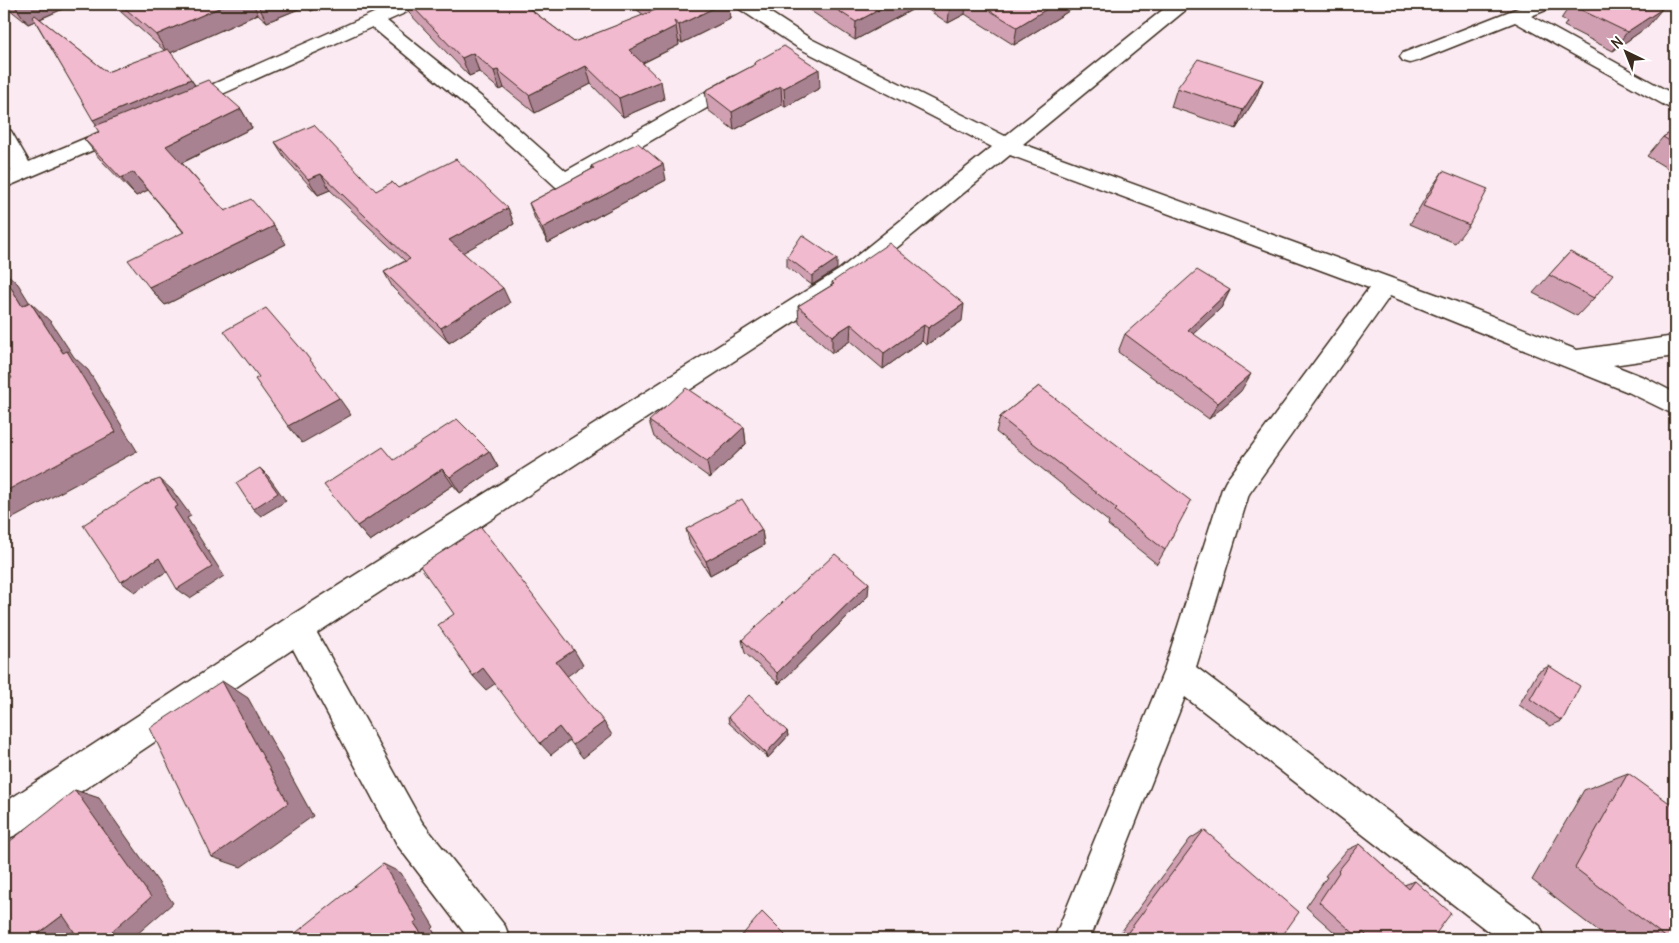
<svg xmlns="http://www.w3.org/2000/svg" width="1679" height="943" viewBox="0 0 1679 943" font-family="Delius,sans-serif">
<style>
.lines{fill:none;stroke-linecap:round;stroke-linejoin:round}
.minor-casing{stroke:#3b2a1e;stroke-width:3}
.minor{fill:#fff;fill-rule:evenodd}
.wall{fill:#d0a0b2;stroke:#3b2a1e}
.shaded-wall{fill:#a98291;stroke:#3b2a1e}
.building{fill:#f2bacf;stroke:#3b2a1e}
</style>
<rect width="100%" height="100%" fill="#fbeaf1"/>
<filter id="ink" filterUnits="userSpaceOnUse"><feTurbulence type="fractalNoise" baseFrequency=".02" numOctaves="2"/><feDisplacementMap in="SourceGraphic" scale="10" xChannelSelector="R" yChannelSelector="G"/><feConvolveMatrix kernelMatrix="1 2 1 2 8 2 1 2 1" color-interpolation-filters="sRGB"/></filter>
<g filter="url(#ink)">
<g class="lines">
<g class="minor-casing">
<path id="minor" d="M394,4h24l-2,4 -29,13 102,82 77,68 166,-94 7,-2 7,2 3,4 -3,4 -174,102 -8,2 -8,-2 -81,-74 -103,-86 -181,81 -7,2 -7,-2 -3,-4 3,-4z
M736,4h21l54,35 194,97 165,-132h20l-2,4 -165,136 426,155 128,51 98,-14v20l-62,9 33,13 29,15v22l-47,-23 -238,-96 -141,198 -53,173 344,259 5,13h-47l-313,-242 -95,242h-36l109,-266 59,-184 4,-8 143,-193 -359,-133 -155,127 -538,351 105,189 83,104 5,13h-41l-71,-93 -105,-197 -277,186 -12,5v-37l283,-185 552,-348 153,-123 -195,-100 -59,-39z
M1528,4h25l-2,4 -20,8 144,79v14l-7,-2 -153,-85 -98,39 -7,2 -7,-2 -3,-4 3,-4z
M124,122l7,2 3,5 -3,5 -127,54v-15l7,-3 -7,-14v-27l7,2 18,31z"/>
</g>
<use href="#minor" class="minor"/>
</g>
<path class="wall" d="M4,4h58l3,4 -25,11 67,53 58,-21 -53,-47h216l-17,7 -5,-5 -39,16 -9,-8 -88,39 25,32 46,24 11,19 -70,35 43,48 61,33 -121,61 -16,-18 35,-54 -36,-43 -12,6 -37,-38 -15,-19 15,-7 -2,-7 -62,-104 -7,3 -24,-19z
M405,4h118l51,38 70,-27 -15,-11h100l1,15 -48,24 -4,-2 1,4 -36,18 21,36 -41,18 -32,-33 -56,29 -31,-25 -4,2 -21,-18 -10,4 -60,-63z
M800,4h280l-66,41 -49,-31 -17,9 -27,-18 -66,35z
M1571,4h80l-4,23 -34,24 -49,-25 3,-4 -6,-3z
M754,63l66,25 -35,19 -3,-2 -48,25 -26,-20 -3,-19 49,-26z
M1263,80l-8,19 -19,30 -65,-22 6,-19z
M1675,130v43l-28,-17 16,-19z
M275,142l101,49 22,-3 110,20 6,16 -51,28 47,51 -61,40 -56,-55 -9,-16 21,-11 -75,-71 -12,5 -33,-37z
M591,166l75,14 -118,63 -13,-24 -6,-16 63,-34z
M1443,171l26,54 -14,18 -45,-19 20,-34z
M1570,252l24,46 -17,18 -44,-23z
M787,257l50,12 -25,16 -25,-18z
M832,282l130,39 -36,24 -4,-4 -39,28 -33,-28 -18,12 -33,-30 -1,-17 34,-21z
M1230,290l-9,18 -28,26 48,57 -32,28 -91,-67 7,-18z
M1039,386l126,164 -8,14 -49,-39 1,-3 -113,-90 4,-15z
M649,421l95,6 2,17 -36,34 -56,-41z
M489,451l9,16 -38,26 -7,-8 -83,56 -13,-15 37,-66z
M686,529l76,1 2,15 -54,30 -20,-31z
M868,596l-89,88 -34,-31 -3,-13z
M1549,666l13,55 -12,5 -31,-21 19,-33z
M728,717l59,14 1,5 -20,22 -39,-35z
M1628,773l47,166h-67l-76,-59 52,-90z
M1204,830l76,109h-164l74,-100z
M1360,844l44,41 11,-4 17,58h-90l-36,-32 21,-30 -2,-1 22,-26z"/>
<path class="shaded-wall" d="M18,4h44l3,4 -37,16 -14,-19z
M228,4h25l5,10 -90,40 -12,-19z
M257,4h48l1,2 -39,16z
M307,4h21l-17,7z
M722,4h7l1,15 -48,24 -3,-18z
M890,4h31v1l-66,35 1,-18z
M952,4h14l-1,10 -17,9 2,-18z
M1055,4h25l-66,41 3,-18z
M1662,9l-15,18 -34,24 14,-19z
M676,26l3,19 -47,23 -3,-18z
M473,53l6,19 -10,4 -7,-18z
M586,66l5,18 -56,29 -6,-18z
M819,69l1,19 -35,19 -1,-19z
M498,70l6,18 -4,2 -6,-19z
M191,79l6,10 -96,41 -8,-10z
M1263,80l-8,19 -19,30 7,-19z
M661,81l3,18 -41,18 -4,-19z
M781,86l1,19 -48,25 -2,-18z
M241,109l11,19 -73,36 -13,-18z
M663,164l3,16 -118,63 -6,-15z
M133,172l15,18 -12,6 -15,-18z
M321,174l9,16 -12,5 -10,-16z
M508,208l6,16 -57,32 -8,-16z
M274,226l12,18 -121,61 -16,-18z
M837,259v10l-25,16v-9z
M4,271l14,13 26,42 -22,-20 -18,-30z
M503,288l7,15 -61,40 -8,-15z
M1230,290l-9,18 -42,39 9,-17z
M30,302l21,20 23,35 14,13 49,81 -133,72v-31l59,-139z
M964,304l-2,17 -36,24 2,-17z
M851,324l-1,17 -18,12v-17z
M924,325l-2,16 -39,28 1,-16z
M1251,374l-10,17 -32,28 9,-16z
M339,398l12,17 -49,28 -14,-17z
M744,427l2,17 -36,34 -3,-16z
M489,451l9,16 -38,26 -10,-16z
M260,468l8,8 18,25 -25,15 -8,-7z
M442,469l11,16 -83,56 -13,-15z
M160,479l12,11 19,26 -4,2 37,58 -34,22 -13,-9 -3,-81z
M762,530l2,15 -54,30 -4,-14z
M159,558l13,10 -37,24 -14,-10z
M869,583l-1,13 -89,88 -2,-11z
M574,650l9,15 -17,12 -10,-15z
M483,668l13,15 -10,7 -13,-14z
M222,681l26,17 65,118 -72,51 -29,-10z
M604,722l8,13 -29,23 -10,-13z
M559,727l11,13 -19,15 -11,-12z
M787,731l1,5 -20,22 -2,-5z
M75,790l24,8 74,105 -37,32 3,4h-20l-7,-8z
M383,864l18,9 33,54 -2,2 6,10h-13l-11,-16z
M63,915l25,5 -24,19h-33z"/>
<path class="building" d="M120,4h108l-72,31z
M410,4h113l51,38 84,-33 -7,-5h71l-43,21 -5,-4 2,5 -47,24 32,31 -42,17 -33,-32 -57,29 -31,-25 -4,1 -21,-18 -11,5z
M828,4h62l-34,18z
M979,4h76l-38,23z
M1581,4h70l11,5 -35,23 -50,-24z
M35,15l72,57 61,-23 23,30 -98,41 -60,-103z
M784,46l35,23 -35,19 -3,-2 -49,26 -27,-21 51,-27 -2,-1z
M1198,59l65,21 -20,30 -66,-22z
M208,80l33,29 -75,37 59,65 26,-12 23,27 -125,61 -21,-27 56,-28 -51,-60 -12,6 -37,-39 15,-7 -4,-6z
M314,125l62,66 16,-9 6,6 58,-29 52,49 -59,32 54,48 -62,40 -57,-56 26,-13 -89,-85 -13,5 -33,-37z
M1675,130v14l-12,-7z
M638,143l25,21 -121,64 -13,-25 65,-35 -3,-2z
M1443,171l45,18 -19,36 -46,-19z
M802,235l35,24 -25,17 -25,-19z
M889,243l75,61 -36,24 -4,-3 -40,28 -33,-29 -19,12 -34,-30 36,-22 -2,-2z
M1570,252l43,22 -19,24 -45,-23z
M1197,270l33,20 -42,40 63,44 -33,29 -93,-69z
M4,276l18,30 8,-4 33,51 4,-2 49,81 -112,60v-110l8,-4 -8,-14z
M266,308l38,44 35,46 -51,28 -33,-47 4,-2 -35,-46z
M1039,386l152,115 -26,49 -50,-39 2,-2 -117,-92z
M686,388l58,39 -37,35 -58,-41z
M457,419l32,32 -39,26 -8,-8 -85,57 -33,-41 59,-38 11,13z
M260,468l18,25 -25,16 -17,-26z
M160,479l18,27 -4,2 38,59 -35,22 -18,-31 -38,24 -38,-57 68,-43z
M742,499l20,31 -56,31 -20,-32z
M481,527l93,123 -18,12 48,60 -31,23 -14,-18 -19,16 -57,-75 -10,8 -35,-51 16,-11 -34,-48z
M835,554l34,29 -92,90 -35,-33z
M1549,666l31,20 -18,35 -32,-22z
M222,681l66,122 -76,54 -62,-129z
M749,695l38,36 -21,22 -38,-36z
M1628,773l47,34v132h-7l-93,-71z
M75,790l76,107 -39,34 7,8h-40l-16,-24 -32,24h-27v-93z
M1204,830l95,82 -19,27h-157z
M1360,844l49,45 6,-8 36,32 -19,26h-62l-7,-7 -4,6 -40,-36 20,-30 -1,-1z
M383,864l34,57 -3,2 11,16h-137z
M762,912l27,27h-50z"/>
</g>
<rect width="1679" height="943" fill="none" stroke="#fff" stroke-width="20"/>
<rect x="10" y="10" width="1659" height="923" fill="none" stroke="#3b2a1e" stroke-width="2" filter="url(#ink)"/>
<g transform="translate(1626 52) rotate(317)" stroke="#ffffff" stroke-width="4" paint-order="stroke">
<path d="M0-4L9 19L0 12L-9 19Z" fill="#3b2a1e"/>
<text y="-8" font-size="14" font-weight="bold" text-anchor="middle" fill="#3b2a1e">N</text>
</g>
</svg>
